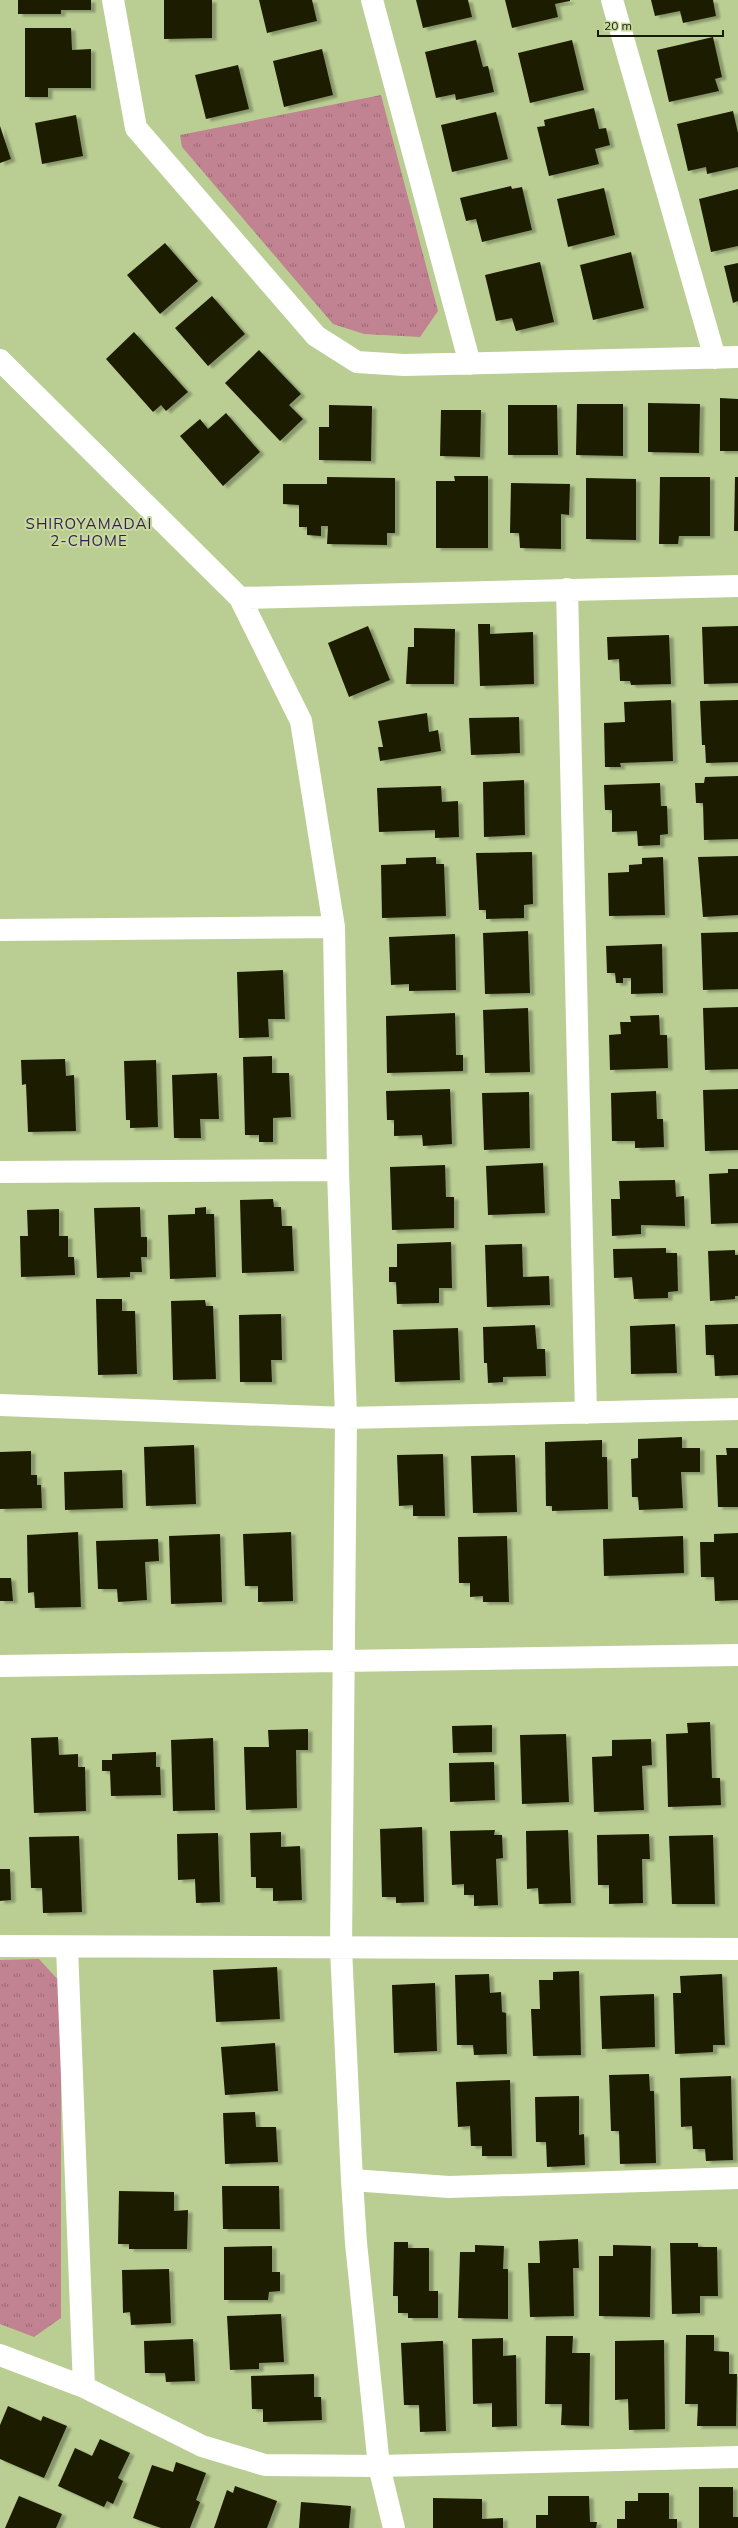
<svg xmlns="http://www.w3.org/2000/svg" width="738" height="2528" viewBox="0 0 738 2528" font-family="Mulish,sans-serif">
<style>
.park{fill:url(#park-tufts)}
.building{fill:#1f1c00;filter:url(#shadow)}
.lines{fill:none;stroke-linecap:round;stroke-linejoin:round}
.minor{stroke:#fff;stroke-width:22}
.labels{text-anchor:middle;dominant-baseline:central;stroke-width:4;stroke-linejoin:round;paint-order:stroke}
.neighbourhood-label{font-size:15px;letter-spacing:1px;fill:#371c54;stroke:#c7db9f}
</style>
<defs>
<pattern id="park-tufts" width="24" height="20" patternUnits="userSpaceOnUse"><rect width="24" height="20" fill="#c18291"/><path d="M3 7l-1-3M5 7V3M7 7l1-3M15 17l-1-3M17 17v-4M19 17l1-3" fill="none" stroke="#9c6a74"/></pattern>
<filter id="shadow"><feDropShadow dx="4.5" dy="2.5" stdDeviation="1" flood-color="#0004"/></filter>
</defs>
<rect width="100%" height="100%" fill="#bace93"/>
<path class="park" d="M381,95l57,216 -18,26 -56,-3 -31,-10 -151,-177 -2,-12z
M39,1959l22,24v335l-27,19 -34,-13v-364z"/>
<path class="building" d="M18,0h73v10h-30v4h-43z
M164,0h48v38l-48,1z
M259,0h53l5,21 -50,12z
M416,0h52l4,17 -49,11z
M505,0h65v1l-15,3 3,13 -46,11z
M651,0h62l3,16 -33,7 -3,-12 -25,5z
M25,28h46l1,22 19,-1v39h-43v9h-23z
M713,37l9,40 -7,2 4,12 -50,11 -12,-52z
M476,40l7,27 5,-1 6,26 -38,8 -1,-6 -19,4 -11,-46z
M572,40l12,50 -54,13 -12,-50z
M322,49l11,46 -49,12 -11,-46z
M238,65l11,44 -43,10 -11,-44z
M594,108l5,21 7,-1 4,17 -15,4 4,15 -50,12 -12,-49 8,-1 -1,-6z
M733,111l5,22v34l-31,7 -1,-7 -18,4 -11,-47z
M496,112l12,47 -56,13 -11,-47z
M76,115l7,41 -41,8 -7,-41z
M0,126l11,33 -11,4z
M511,186l1,3 10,-2 10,43 -50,12 -6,-23 -10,2 -6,-23z
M604,188l11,47 -47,12 -11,-48z
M738,189v57l-27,6 -12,-53z
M165,243l33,38 -38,33 -33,-39z
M631,252l13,56 -51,12 -13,-55z
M540,262l14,60 -38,9 -4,-13 -16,3 -11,-46z
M738,263v38l-5,2 -9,-37z
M212,296l33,38 -37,32 -33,-38z
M134,332l54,60 -22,19 -5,-6 -8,7 -47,-53z
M259,350l42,44 -12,11 14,14 -23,22 -55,-58z
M720,398l18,1v52h-18z
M648,403l52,1 -1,49 -51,-1z
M577,404h46v52l-47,-1z
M329,405l43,1 -1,55 -52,-1v-33h10z
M508,405h49l1,50h-50z
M441,410h40l-1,47 -40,-1z
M226,413l34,39 -37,34 -43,-50 20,-17 8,10z
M454,476h34v72h-52v-67h19z
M327,477l68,1v55h-8v12l-60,-1 1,-18h-7v10l-14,-1v-8h-8v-22l-16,-1v-20h44z
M660,477h50v59h-31l-1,8h-19z
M735,477h3v54h-4z
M586,478l50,1v61l-50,-1z
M511,483l59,1 -1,31 -8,-1v35l-41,-1 -1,-15h-9z
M478,624h12v10l43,-2 1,52 -54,2z
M368,626l22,54 -41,17 -21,-54z
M738,626v57l-34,1 -2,-57z
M414,628l41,1 -1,55h-48l2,-37h6z
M669,635l2,49 -40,1 -1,-4h-10l-1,-22 -11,1 -1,-23z
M671,700l2,61 -53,2 1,4h-16l-1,-44 21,-1 -1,-20z
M738,700v62l-32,1 -1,-18h-3l-2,-44z
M427,713l2,19 9,-2 3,21 -61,10 -2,-14h5l-5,-26z
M519,717l1,36 -49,2 -2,-37z
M738,776v63l-34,1 -1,-37h-7l-1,-20h9l1,-6z
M524,780l1,55 -41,2 -1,-55z
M660,783l1,23h6l1,28 -8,1v10l-22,1 -1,-15 -25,1v-22h-7l-1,-25z
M441,786l1,16 16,-1 1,36 -24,1v-8l-56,2 -2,-44z
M532,852l1,52 -9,1v13l-38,1v-9h-7l-3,-57z
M738,856v59l-35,2 -5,-60z
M436,857v7h8l2,52 -64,2 -1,-53 25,-1v-6z
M663,857l2,58 -56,1 -1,-43 21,-1v-7l13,-1v-6z
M528,931l2,62 -45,1 -2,-61z
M738,932v57l-35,1 -2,-57z
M455,934l1,56 -47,1v-7l-18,1 -2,-48z
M662,944l1,49 -32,1v-16h-8v5h-7l-1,-10h-8l-1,-27z
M283,970l2,49h-17l1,18 -30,1 -2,-66z
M738,1007v62l-33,1 -2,-62z
M528,1008l2,64 -45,1 -2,-63z
M455,1013l1,42h7v16l-76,2 -1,-57z
M659,1015l1,20h7l1,33 -58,2 -1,-35 12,-1 -1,-12h11l-1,-6z
M272,1056v17h17l2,44 -18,1v24h-14v-7h-14l-2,-78z
M65,1059l1,17 8,-1 2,56 -48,1 -2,-48 -4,1 -1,-25z
M156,1060l2,67 -28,1v-8h-4l-2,-59z
M217,1073l2,46h-19l1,19h-27l-2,-63z
M450,1089l2,55 -29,2 -1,-11 -28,1v-16h-7l-1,-29z
M738,1089v61l-33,1 -2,-61z
M656,1091l1,28h6l1,28 -29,1v-7h-23l-1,-48z
M529,1092l1,56 -46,2 -2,-57z
M543,1163l2,50 -57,2 -2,-49z
M445,1165l1,32h8v31l-62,2 -2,-63z
M728,1169h10v54l-27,1 -2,-50 19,-1z
M675,1180l1,17 8,-1 1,30 -44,-1v9l-29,2 -1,-37h9l-1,-18z
M273,1199l1,8h7l1,19h10l2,45 -52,2 -2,-73z
M140,1207l1,30h6v20h-6l1,15h-12v5l-33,1 -3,-70z
M206,1207v7h8l2,63 -46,2 -2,-64 27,-1v-6z
M59,1209v27h9v21h6l1,18 -54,2 -1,-41h8l-1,-26z
M451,1242l1,46h-13v15l-42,1 -1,-22h-7v-15h8v-23z
M522,1244l1,33 26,-1 1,29 -63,2 -2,-62z
M666,1248v5h11l1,38 -10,1v6l-34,1 -2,-22 -18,1 -1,-29z
M735,1250v5h3v41h-3v3l-25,2 -2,-50z
M96,1299h26v12h13l2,63 -39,1z
M205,1300l1,6h7l3,73 -43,1 -2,-79z
M281,1314l1,46h-11l1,22h-32l-1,-67z
M675,1324l2,49 -46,1 -1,-48z
M738,1324v51l-23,1 -1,-21h-8l-1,-30z
M535,1325l2,24h8l1,27 -43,1v5l-15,1 -1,-20h-3l-1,-36z
M458,1328l2,52 -65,2 -2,-52z
M682,1437v11h18v24h-19l2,36 -44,2 -1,-13h-6l-1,-38 7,-1v-19z
M602,1440v17h5l1,52 -56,2v-5h-6l-1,-64z
M194,1445l2,59 -50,2 -2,-59z
M726,1448h12v59h-20l-2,-52h11z
M31,1451v24h6v10h4l1,23 -42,1v-57z
M443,1454l2,62h-32v-11l-14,1 -2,-51z
M515,1455l2,57 -44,1 -2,-57z
M122,1470l1,38 -58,2 -1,-38z
M78,1532l3,75 -46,1 -1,-16 -6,1 -1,-58z
M291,1532l2,69 -35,1v-16h-13l-2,-52z
M738,1533v67l-23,1 -1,-24h-13l-1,-35h14v-8z
M220,1534l2,68 -51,2 -2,-68z
M507,1536l2,66h-26v-6l-13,1v-14h-11l-1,-46z
M683,1536l1,37 -80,3 -1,-37z
M158,1539l1,22 -14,1 2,38 -29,2 -1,-13h-19l-2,-48z
M0,1578h11l2,23h-13z
M710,1722l2,56h8l1,27 -53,2 -2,-73 22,-1 -1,-10z
M492,1725v27l-39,1 -1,-27z
M308,1729v21h-12l1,58 -51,2 -2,-63h25l-1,-17z
M566,1734l3,68 -47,2 -2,-69z
M58,1737l1,18 19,-1v13h7l1,44 -52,2 -3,-75z
M213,1738l2,72 -42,1 -2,-71z
M651,1739l1,26 -10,1 2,44 -50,2 -2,-55 20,-1v-16z
M156,1752v15h4l1,28 -50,1 -1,-25h-8v-11h10v-6z
M494,1762l1,38 -45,2 -1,-39z
M422,1827l2,75 -28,1v-6h-14l-2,-68z
M495,1830l-1,5h8l1,23 -7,1 2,46 -24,1v-11h-10v-11l-12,1 -2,-54z
M568,1830l3,73 -32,1 -1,-16 -11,1 -1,-58z
M281,1832v15l19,-1 2,54 -29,1v-13h-17v-11h-5l-1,-44z
M218,1833l2,69 -24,1 -1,-24 -17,1 -1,-46z
M649,1834l1,25h-8l1,44 -34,1v-19h-11l-1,-50z
M713,1835l2,69h-43l-3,-68z
M79,1836l3,76 -39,1 -1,-25h-11l-2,-51z
M0,1869h10l1,31 -11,1z
M277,1967l3,52 -64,3 -3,-52z
M579,1971l2,84 -48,1 -2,-47h9l-1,-29h14v-8z
M489,1974l1,19 11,-1 1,20 4,1 1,41 -33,1 -1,-10h-16l-2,-70z
M722,1974l3,71h-12v7l-38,2 -2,-61h8l-1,-17z
M435,1983l2,68 -43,2 -2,-68z
M654,1994l1,53 -53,2 -2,-53z
M275,2043l3,48 -53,4 -4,-48z
M649,2074l1,17h4l2,72 -36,1 -1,-33h-8l-2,-56z
M731,2076l2,84 -27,1 -1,-12h-12l-1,-23 -11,1 -1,-49z
M510,2080l2,76h-30v-10h-11l-1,-20 -12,1 -2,-45z
M579,2096v39l5,-1 1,31 -38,2 -1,-25h-10l-1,-45z
M255,2112l1,15h20l2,35 -53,2 -2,-51z
M222,2186h57l1,43h-57z
M119,2191l55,1v19l14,-1 -1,39h-58v-5h-11z
M578,2239l1,29h-6l1,48 -44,1 -2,-54h12l-1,-22z
M394,2242h14v6h21v43h9v27h-30v-5h-10v-17h-5z
M670,2243h28v4h19l1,49h-18v17l-28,1z
M475,2245l29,1 -1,23h5v50l-50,-1 2,-66h15z
M613,2245l38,1 -1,71 -51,-1v-60h14z
M272,2246v26h8v19l-11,1 -1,8h-44v-53z
M169,2269l2,54 -40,2 -1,-13 -7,1 -1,-43z
M281,2314l3,48 -25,1v6l-29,1 -3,-54z
M686,2335h28v16l15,1v22h8l-1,52h-39l1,-22h-13z
M546,2336h27l-1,17h18l-1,73 -28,-1 1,-21h-17z
M503,2338v18l13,-1 1,71 -25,1v-24l-19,1 -1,-65z
M193,2339l2,42 -29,1 -1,-9h-20l-1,-32z
M664,2340l1,89 -36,1 -1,-31 -13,1v-59z
M438,2341h5l3,90 -26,1 -1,-27h-15l-3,-62z
M314,2374v23h7l1,23 -59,2v-13h-11l-1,-33z
M8,2406l33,15 2,-5 24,10 -23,52 -44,-19v-34z
M100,2439l30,14 -12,25 5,3 -10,23 -6,-3 -3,6 -46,-21 17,-38 17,8z
M176,2462l30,11 -10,27 4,2 -10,26h-29l-28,-10 19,-53 21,7z
M235,2486l42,15 -10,27h-53l13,-38 6,3z
M699,2487h34v30h5v11h-39z
M638,2493h31v26h8v9h-60v-9h8v-18h13z
M19,2496l43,18 -6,14h-51z
M548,2496h41l1,26h7l-1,6h-60v-13h12z
M433,2498l49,1v20l21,-1v10h-70z
M301,2502l50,4 -2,22h-50z"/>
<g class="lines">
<path class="minor" d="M113,0l23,128 180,208 41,26 47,3 334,-8
M372,0l98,364
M612,0l103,358
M0,360l240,238 61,123 33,206 4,243 8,248 -5,531 11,231 4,63 23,223 15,62
M567,589l19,824
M240,598l498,-12
M0,930l334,-3
M0,1172l338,-2
M0,1405l346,13 392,-9
M0,1666l738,-11
M0,1946l738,3
M67,1947l17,440
M352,2180l97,7 289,-9
M0,2355l84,32 118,59 63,19 114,1 359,-9"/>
</g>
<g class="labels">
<g class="neighbourhood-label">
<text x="89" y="523">SHIROYAMADAI<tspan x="89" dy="17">2-CHOME</tspan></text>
</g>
</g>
<path d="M598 30v6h125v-6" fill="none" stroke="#161d06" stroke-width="2"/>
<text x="604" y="30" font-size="12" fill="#161d06" stroke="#c7db9f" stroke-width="3" paint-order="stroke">20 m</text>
</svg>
